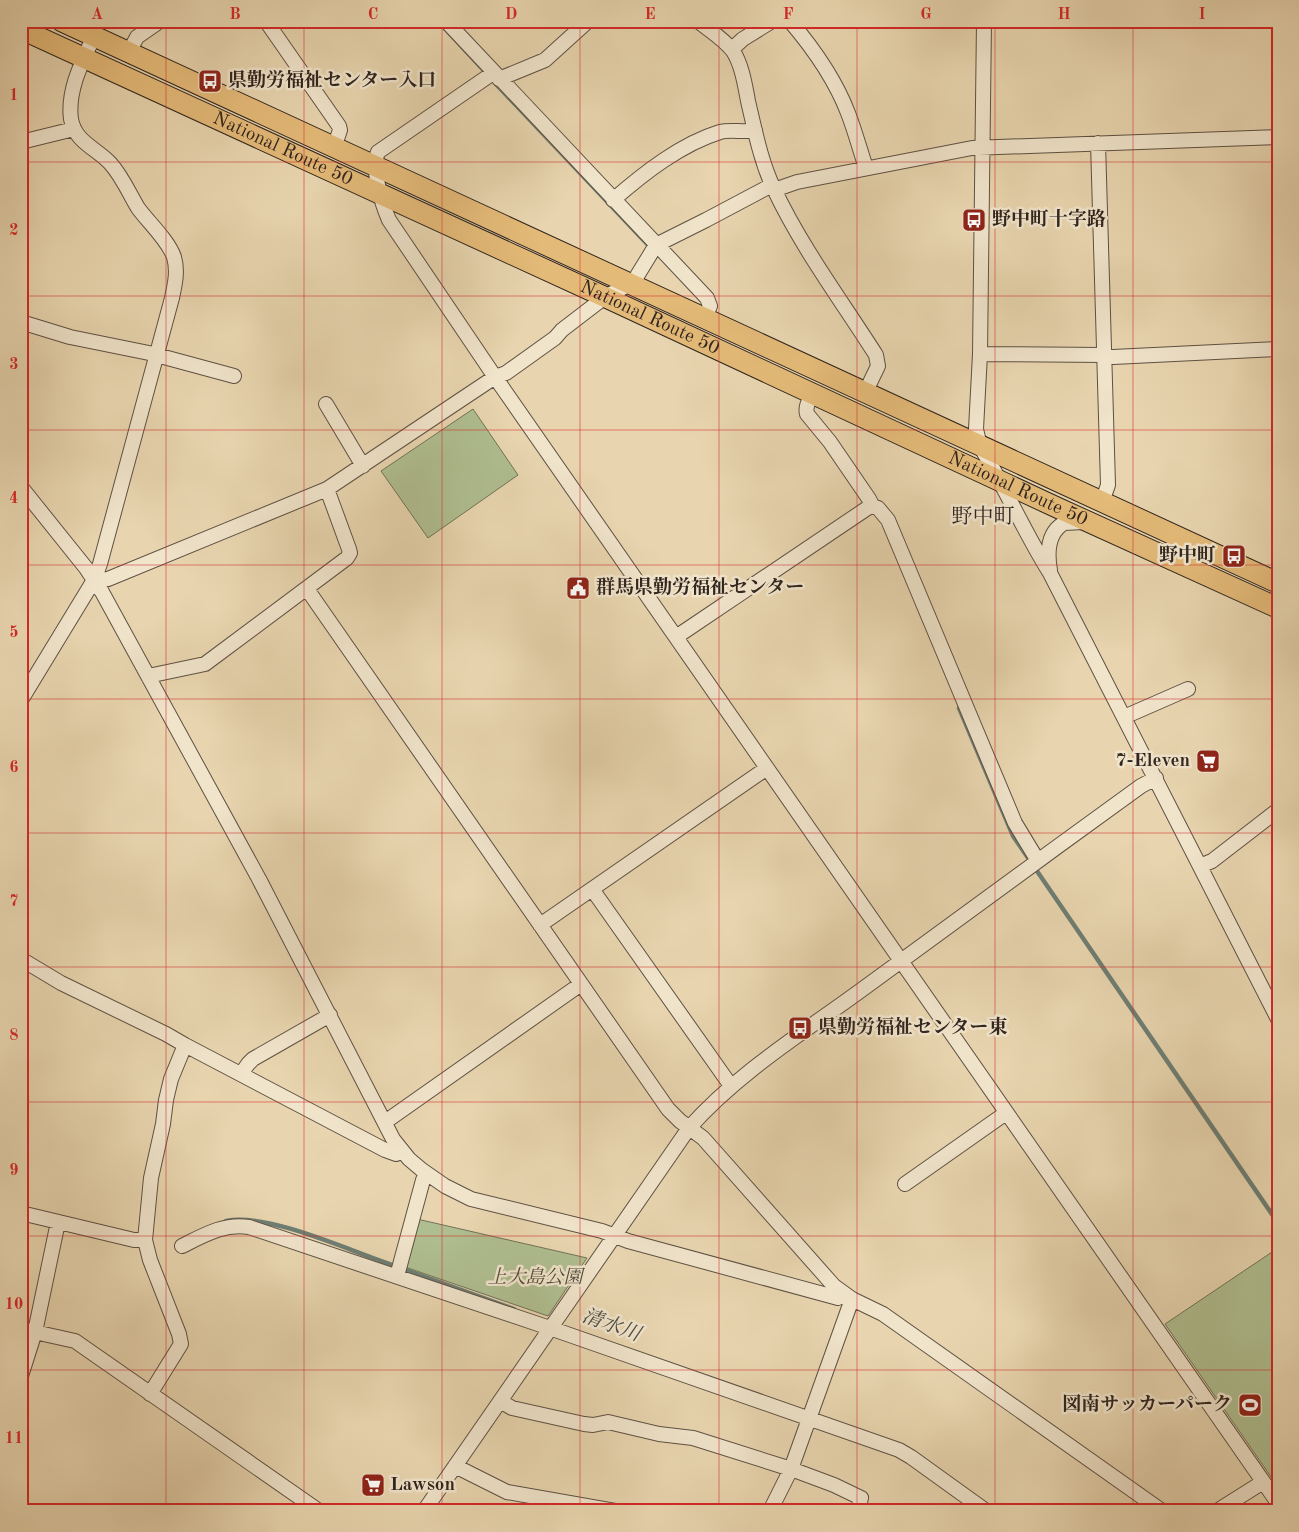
<svg xmlns="http://www.w3.org/2000/svg" width="1299" height="1532" viewBox="0 0 1299 1532" font-family="'Old Standard TT','Noto Serif JP',serif">
<style>
.green{fill:#afbe90;stroke:#707258}
.lines{fill:none;stroke-linecap:round;stroke-linejoin:round}
.stream{stroke:#6e7e73;stroke-width:4.5}
.minor-casing{stroke:#5e5143;stroke-width:16}
.highway-casing{stroke:#30251f;stroke-width:22}
.minor{stroke:#f0e4cb;stroke-width:14}
.highway{stroke:#e4ba78;stroke-width:20}
.grid{fill:none;stroke:#d62828;stroke-width:1;stroke-opacity:0.55}
.labels{text-anchor:middle;dominant-baseline:central;stroke-width:5;stroke-linejoin:round;paint-order:stroke}
.poi-label{font-size:19px;font-weight:bold;fill:#30251f;stroke:#f0e4cb;text-anchor:start}
.street-label{font-size:19px;fill:#30251f;stroke:#f0e4cb}
.park-label{font-size:19px;font-style:italic;fill:#504b3b;stroke:#f0e4cb}
.water-label{font-size:20px;font-style:italic;fill:#4a4a42;stroke:#f0e4cb}
.quarter-label{font-size:21px;fill:#30251f;stroke:#f0e4cb}
.neatline{fill:none;stroke:#d62828;stroke-width:2}
.grid-label{font-size:16px;text-anchor:middle;font-weight:bold;fill:#d62828}
</style>
<rect width="100%" height="100%" fill="#e8d5af"/>
<filter id="stains"><feTurbulence type="fractalNoise" baseFrequency=".004" numOctaves="4"/><feColorMatrix values="0 0 0 0 .2 0 0 0 0 .09 0 0 0 0 .02 0 0 0 .5 -.17"/></filter>
<radialGradient id="worn" r=".72"><stop offset=".6" stop-color="#630" stop-opacity="0"/><stop offset="1" stop-color="#630" stop-opacity=".3"/></radialGradient>
<path class="green" d="M473,409l45,66 -90,63 -47,-67z
M417,1219l170,39 -39,58 -143,-49z
M1278,1248v239l-113,-163z"/>
<g class="lines">
<path class="stream" d="M438,21l50,54
M495,83l154,163
M959,708l54,128 265,387
M226,1221c37,-8 111,24 147,37 47,17 94,34 141,51"/>
<g class="minor-casing">
<path id="minor" d="M266,21l73,105 1,4 -6,18
M446,21l261,277 3,8 -5,13
M698,21c11,9 26,18 35,30 9,14 12,34 15,50 7,30 13,61 26,88 28,59 67,111 102,166l2,11 -13,27
M790,21c23,27 45,58 58,92 7,18 12,37 18,55
M984,21l-4,333 -4,75 4,17c25,41 44,86 70,127l228,446
M732,49l11,-10 29,-18
M129,52l8,-15 23,-16
M493,73l-115,79c-7,16 4,52 11,68l106,157 783,1126
M499,79l46,-19 43,-39
M21,142l53,-13
M1098,143l10,342 -6,17
M774,190l23,-8 175,-34 306,-11
M613,200c31,-27 68,-56 107,-68 11,-3 24,1 35,-2
M21,322l49,15 79,16 85,23
M980,354l124,1 9,2 165,-8
M326,404l37,62
M21,487l65,81 16,24 157,287 134,260 16,20 13,11 23,16 26,13 131,32 26,10 210,57 7,-3
M870,505l8,3 10,12 127,303 23,38
M1050,570c-3,-17 -3,-37 14,-47l20,-1
M94,580l14,-1 219,-90 168,-112 11,-4 49,-35 7,-8 43,-33 25,-13 7,-8 19,-31 50,-25 66,-35
M307,589l361,520 12,12 23,17 131,148 18,13 31,15 279,197
M676,637l193,-130 2,-4 -2,-4 -39,-57 -23,-28c-2,-8 2,-13 6,-20
M148,676l57,-12 142,-106 3,-5 -1,-4 -22,-60
M21,700l73,-120 6,-16 72,-266c3,-14 6,-27 2,-41 -6,-17 -25,-34 -36,-49 -9,-15 -16,-32 -28,-45 -14,-15 -35,-21 -39,-44 -4,-29 12,-59 23,-83
M1124,717l64,-28
M1200,866l12,-5 66,-51
M592,889l139,197
M540,925l227,-157
M21,959l40,24 105,51 19,11 200,105 11,4 6,-3
M241,1074l7,-10 5,-5 77,-44
M385,1122l196,-138
M905,1184l101,-71
M21,1213l113,27h11
M182,1246c22,-11 42,-23 67,-19l295,99 355,124 12,7 75,54
M397,1276l26,-96 4,-6
M21,1329l54,12 244,170
M21,1376l14,-44 23,-110
M150,1394l31,-50 -2,-10 -29,-74 -5,-20 6,-62 12,-54 3,-24 5,-21 14,-34
M500,1401l12,7 72,16 9,1 15,-3 51,12 34,4 98,31 43,16 27,13 -3,13
M455,1466l52,26 108,19
M424,1511l265,-383c49,-55 112,-94 171,-137 93,-68 187,-137 281,-205l15,-8
M770,1511l21,-42 61,-170
M1217,1511l46,-29"/>
</g>
<g class="highway-casing">
<g id="highway">
<path d="M61,21l1217,562"/>
<path id="s1" d="M21,29l584,268 453,211 220,100"/>
</g>
</g>
<use href="#minor" class="minor"/>
<use href="#highway" class="highway"/>
</g>
<path class="grid" d="M166,21v1490M304,21v1490M442,21v1490M580,21v1490M719,21v1490M857,21v1490M995,21v1490M1133,21v1490M21,162h1257M21,296h1257M21,430h1257M21,565h1257M21,699h1257M21,833h1257M21,967h1257M21,1102h1257M21,1236h1257M21,1370h1257"/>
<defs>
<g id="bus-square" transform="scale(1.25)"><rect x="-9" y="-9" width="18" height="18" rx="4" fill="#8f2418" stroke="#f0e4cb"/><path d="M-5-6H5V4H4V6H2V4H-2V6H-4V4H-5ZM-3.5-4V0h7V-4ZM-3.5 1.2v1.5H-2V1.2ZM2 1.2v1.5H3.5V1.2Z" fill="#fff"/></g>
<g id="civic-square" transform="scale(1.25)"><rect x="-9" y="-9" width="18" height="18" rx="4" fill="#8f2418" stroke="#f0e4cb"/><path d="M-.6-6.5H3V-4.5H.6V-3L4-1V1h2V6H-6V1h2V-1L-.6-3ZM-1.2 2.5V6h2.4V2.5Z" fill="#fff"/></g>
<g id="supermarket-square" transform="scale(1.25)"><rect x="-9" y="-9" width="18" height="18" rx="4" fill="#8f2418" stroke="#f0e4cb"/><path d="M-6-5.5h2.5l.6 2H6L4.5 2H-2.5L-4.4-4H-6ZM-1.5 3.2a1.3 1.3 0 1 0 .1 0ZM3 3.2a1.3 1.3 0 1 0 .1 0Z" fill="#fff"/></g>
<g id="stadium-square" transform="scale(1.25)"><rect x="-9" y="-9" width="18" height="18" rx="4" fill="#8f2418" stroke="#f0e4cb"/><path d="M0-5a6.5 5 0 1 0 0 10a6.5 5 0 1 0 0-10ZM-3.5-1.8h7v3.6h-7Z" fill="#fff"/></g>
</defs>
<g fill-rule="evenodd">
<use href="#bus-square" x="210" y="81"/>
<use href="#bus-square" x="974" y="220"/>
<use href="#bus-square" x="1234" y="556"/>
<use href="#civic-square" x="578" y="588"/>
<use href="#supermarket-square" x="1208" y="761"/>
<use href="#bus-square" x="800" y="1028"/>
<use href="#stadium-square" x="1250" y="1405"/>
<use href="#supermarket-square" x="373" y="1485"/>
</g>
<g class="labels">
<g class="poi-label">
<text x="228" y="81">県勤労福祉センター入口</text>
<text x="992" y="220">野中町十字路</text>
<text x="1216" y="556" text-anchor="end">野中町</text>
<text x="596" y="588">群馬県勤労福祉センター</text>
<text x="1190" y="761" text-anchor="end">7-Eleven</text>
<text x="818" y="1028">県勤労福祉センター東</text>
<text x="1232" y="1405" text-anchor="end">図南サッカーパーク</text>
<text x="390" y="1485">Lawson</text>
</g>
<g class="street-label">
<text stroke="none"><textPath href="#s1" startOffset="288">National Route 50</textPath></text>
<text stroke="none"><textPath href="#s1" startOffset="692">National Route 50</textPath></text>
<text stroke="none"><textPath href="#s1" startOffset="1098">National Route 50</textPath></text>
</g>
<g class="park-label">
<text x="535" y="1278">上大島公園</text>
</g>
<g class="water-label">
<text transform="translate(611 1326) rotate(20)">清水川</text>
</g>
<g class="quarter-label">
<text x="983" y="517">野中町</text>
</g>
</g>
<rect width="1299" height="1532" fill="none" stroke="#e8d5af" stroke-width="55"/>
<rect x="28" y="28" width="1244" height="1476" class="neatline"/>
<g class="grid-label">
<text x="97" y="19">A</text>
<text x="235" y="19">B</text>
<text x="373" y="19">C</text>
<text x="511" y="19">D</text>
<text x="650" y="19">E</text>
<text x="788" y="19">F</text>
<text x="926" y="19">G</text>
<text x="1064" y="19">H</text>
<text x="1202" y="19">I</text>
<text x="14" y="100">1</text>
<text x="14" y="235">2</text>
<text x="14" y="369">3</text>
<text x="14" y="503">4</text>
<text x="14" y="637">5</text>
<text x="14" y="772">6</text>
<text x="14" y="906">7</text>
<text x="14" y="1040">8</text>
<text x="14" y="1175">9</text>
<text x="14" y="1309">10</text>
<text x="14" y="1443">11</text>
</g>
<rect width="100%" height="100%" filter="url(#stains)"/>
<rect width="100%" height="100%" fill="url(#worn)"/>
</svg>
